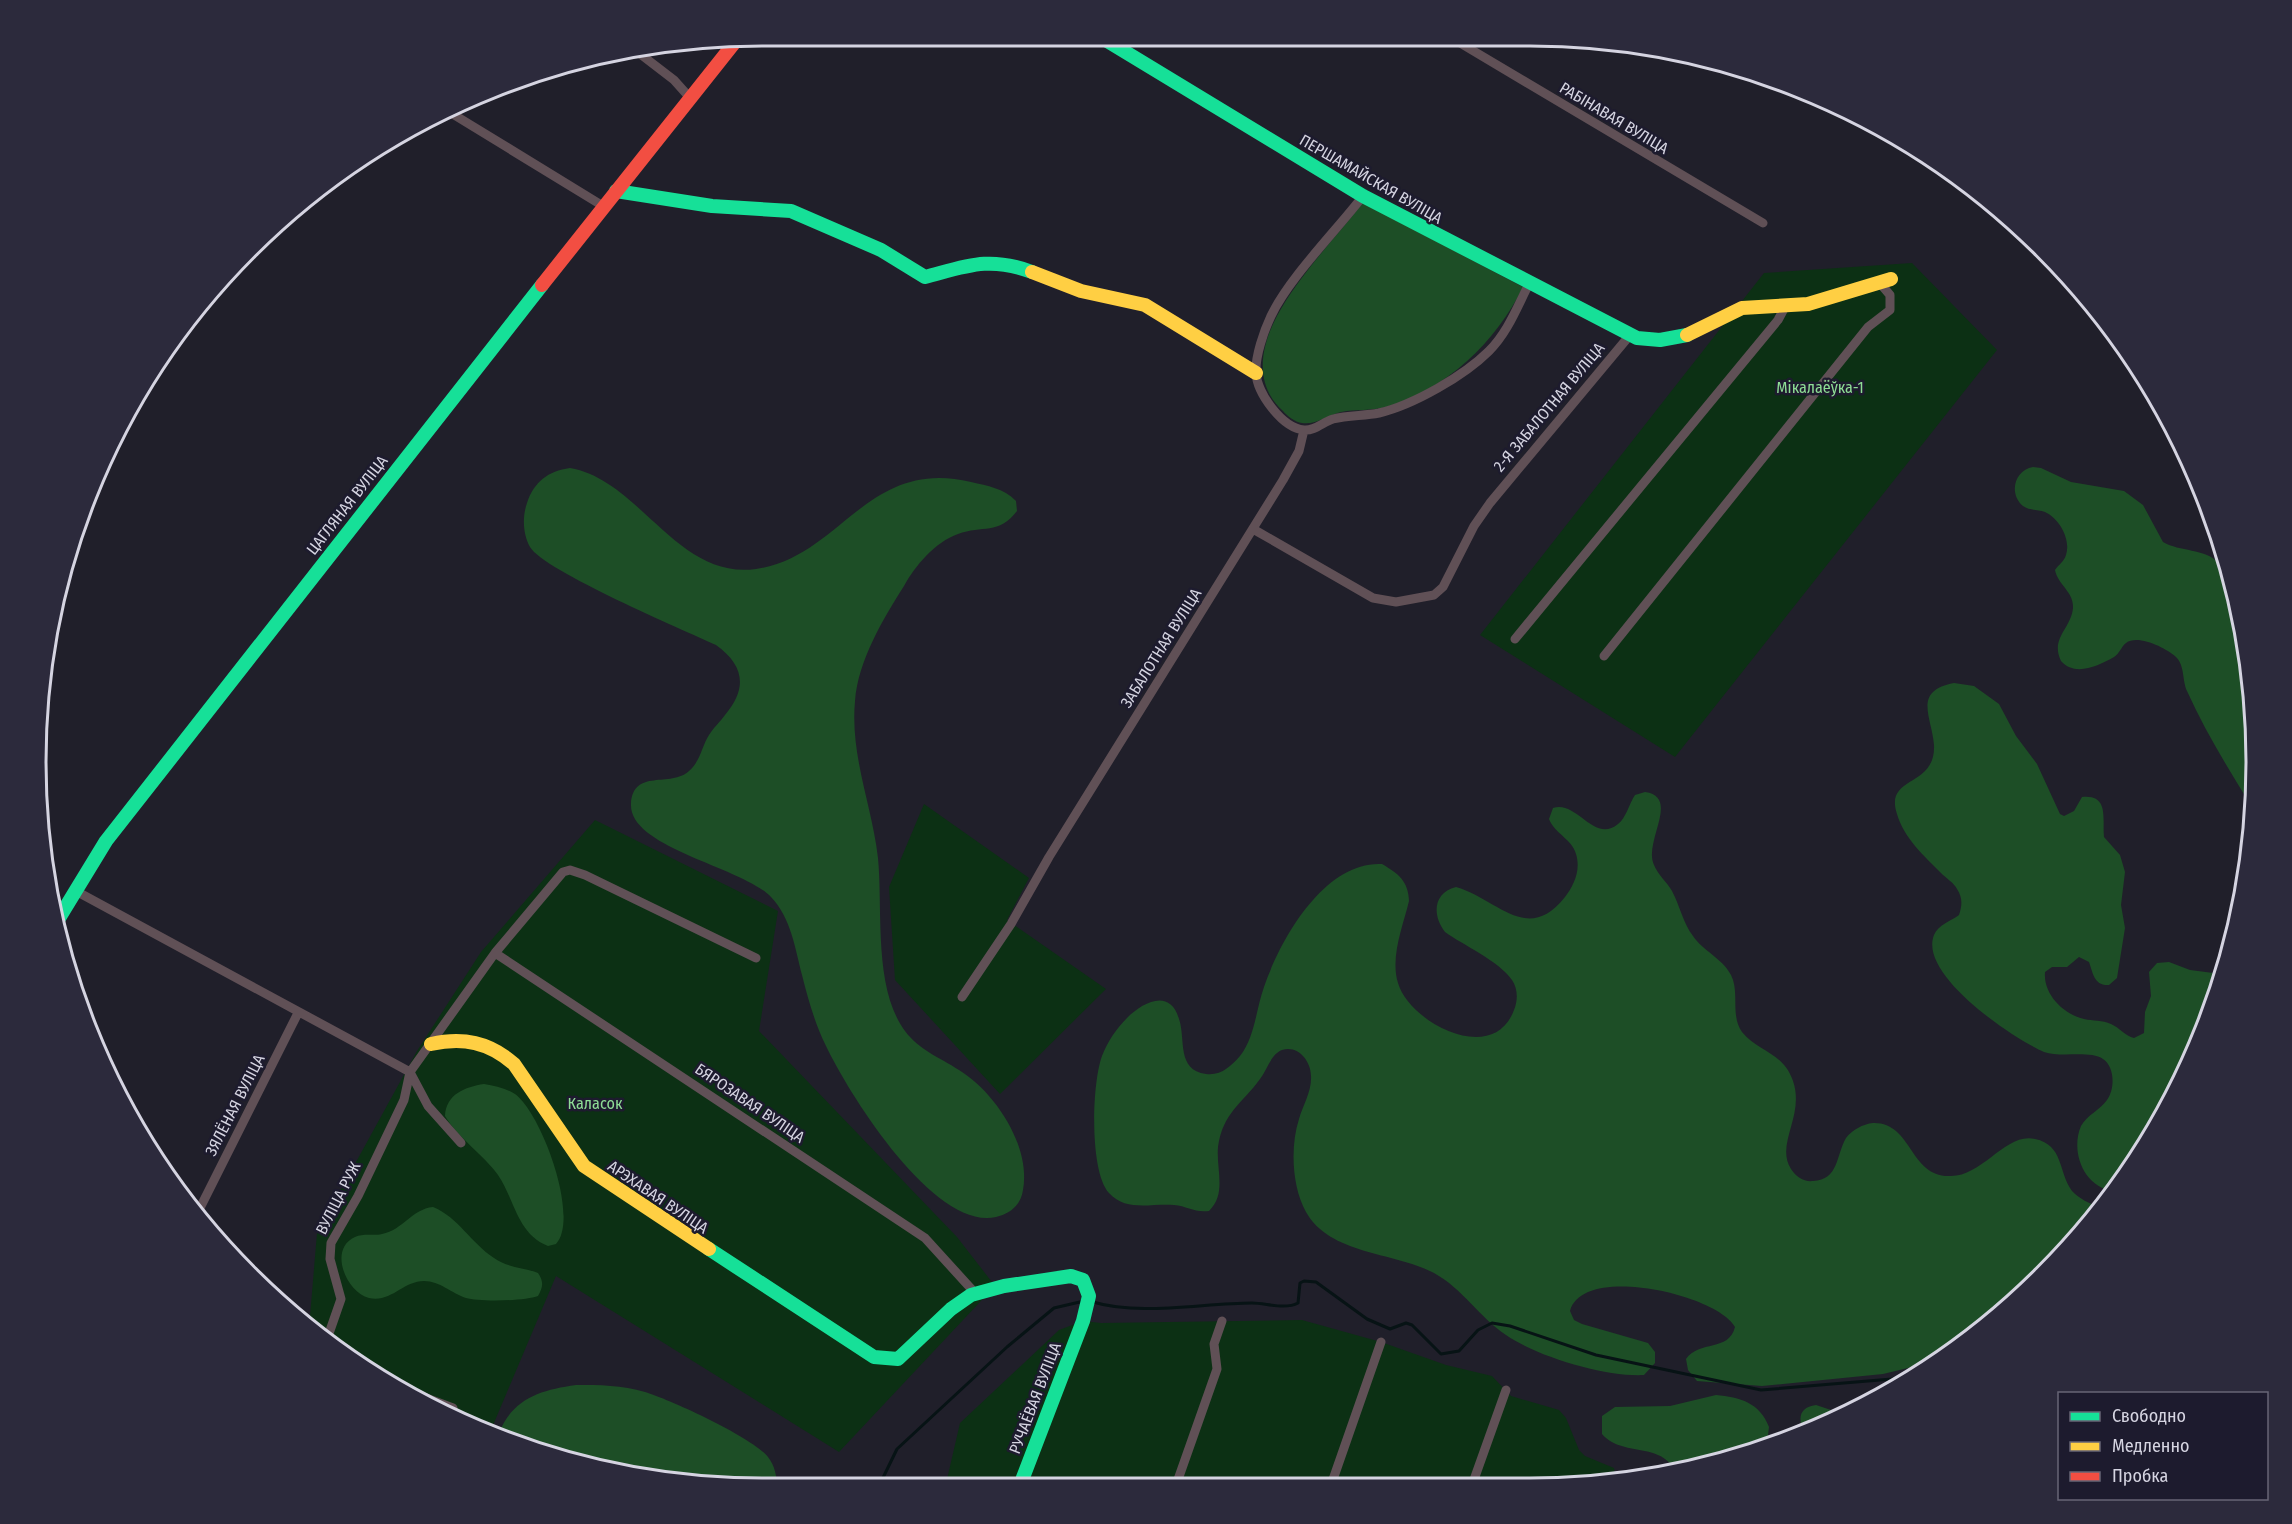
<svg xmlns="http://www.w3.org/2000/svg" width="2292" height="1524" viewBox="0 0 2292 1524" font-family="'Fira Sans Condensed',sans-serif">
<style>
.green{fill:#0c3014}
.forest{fill:#1d4e26}
.lines{fill:none;stroke-linecap:round;stroke-linejoin:round}
.stream{stroke:#071315;stroke-width:3}
.street{stroke:#605056;stroke-width:9}
.fast{stroke:#16e098;stroke-width:14}
.slow{stroke:#ffcf43;stroke-width:14}
.jam{stroke:#f24e42;stroke-width:14}
.labels{text-anchor:middle;dominant-baseline:central;stroke-width:5;stroke-linejoin:round;paint-order:stroke}
.street-label{font-size:16px;fill:#d5d4e1;stroke:#1d1b2e}
.park-label{font-size:16px;fill:#8edd95;stroke:#1d1b2e}
.rim{fill:none;stroke:#d5d4e1;stroke-width:3}
</style>
<rect width="100%" height="100%" fill="#201f2a"/>
<path class="green" d="M1912,263l85,87 -322,407 -195,-122 284,-362z
M924,804l105,74 -22,42 99,69 -106,105 -105,-114 -6,-93z
M595,820l183,91 -19,120 198,206 38,49 -156,166 -283,-176 -65,154 -50,-17 -121,-75 -11,-10 8,-95 100,-182 64,-99z
M1302,1320l79,22 65,23 46,11 19,20 48,14 7,8 13,32 6,6 29,12 2,11 -86,9h-585l15,-65 99,-93 24,-9 18,2z"/>
<path class="forest" d="M1363,203l160,84c-27,55 -77,103 -137,120 -15,4 -30,2 -45,5 -13,3 -25,13 -39,11 -7,-1 -15,-7 -19,-12 -29,-26 -23,-63 -6,-95 21,-39 58,-78 86,-113z
M2033,467l8,1 30,14 53,9 19,14 20,37c17,10 41,6 56,21 22,23 37,162 37,198 0,15 -3,31 -4,46 -23,-37 -47,-76 -65,-116 -5,-11 -2,-25 -11,-34 -10,-9 -38,-23 -50,-14 -5,4 -6,10 -12,14 -16,9 -39,20 -53,4 -11,-23 10,-32 12,-53 1,-16 -15,-23 -18,-38 3,-5 9,-8 11,-15 5,-15 -6,-36 -21,-43 -7,-3 -15,-1 -22,-6 -15,-13 -8,-36 10,-39z
M570,468c70,12 107,112 186,101 85,-12 111,-112 215,-87 17,4 32,6 45,19l1,10c-18,24 -35,14 -59,23 -23,8 -43,32 -54,52 -21,33 -46,75 -49,115 -5,55 17,104 23,157 5,51 -5,130 27,173 14,19 34,26 54,39 36,22 72,76 64,120 -2,15 -13,24 -27,27 -62,14 -147,-123 -170,-171 -11,-22 -18,-47 -24,-71 -7,-27 -11,-57 -31,-78 -28,-30 -142,-49 -140,-93 2,-36 40,-16 58,-33 11,-9 13,-25 20,-36 5,-8 11,-13 16,-20 23,-27 19,-50 -9,-70 -32,-15 -172,-74 -186,-98 -7,-12 -8,-30 -3,-44 7,-21 21,-32 43,-35z
M1954,683l20,3 25,18 17,32 21,28 23,50 4,2 10,-5 8,-14c28,-3 20,23 22,40l16,18 5,17 -4,33 4,23 -8,50 -8,7c-15,1 -16,-12 -20,-23l-10,-5 -12,10h-15l-7,5c-2,22 18,42 39,47 9,2 18,1 27,5 9,4 14,12 23,14l10,-5 1,-21 6,-16 -2,-24 8,-9 12,-1 21,8 31,4 -20,66 -67,125 -21,26c-29,-4 -43,-39 -32,-65 6,-11 19,-16 26,-26 8,-11 8,-33 -4,-41 -13,-9 -42,-1 -59,-7 -30,-13 -126,-77 -110,-117 4,-10 17,-14 25,-20 3,-9 4,-17 -2,-26 -3,-6 -11,-11 -16,-16 -17,-17 -37,-35 -44,-59 -13,-39 39,-26 37,-69 -2,-28 -22,-54 20,-62z
M1645,792c36,5 -2,50 9,73 4,10 13,17 18,26 8,15 11,32 21,45 10,15 29,22 38,39 9,18 -1,40 11,57 16,20 41,20 51,49 12,35 -18,63 -2,88 5,8 13,13 22,12 26,-1 23,-26 33,-43 6,-8 17,-14 27,-15 40,-1 36,55 78,53 32,0 55,-44 84,-37 29,6 23,33 37,52 7,8 18,12 27,17l-55,67 -96,79 -36,13 -29,7 -121,12 -65,-5 -9,-11 -2,-11c13,-19 43,-7 49,-32 -17,-32 -152,-64 -165,-16l4,9 8,4 66,19 7,9v11l-11,12c-38,2 -106,-18 -138,-40 -27,-18 -43,-46 -72,-62 -39,-21 -104,-18 -128,-61 -14,-25 -16,-65 -7,-93 4,-14 13,-28 12,-43 0,-15 -13,-31 -29,-26 -11,4 -15,20 -22,29 -18,25 -37,33 -42,68 -2,22 9,47 -9,64 -14,2 -22,-5 -35,-6 -23,-2 -48,7 -65,-12 -20,-22 -17,-110 -7,-137 6,-15 14,-27 25,-38 16,-16 43,-30 52,1 7,20 -3,51 27,55 15,2 25,-8 34,-18 15,-19 16,-47 24,-69 16,-47 60,-126 118,-123 17,10 26,17 27,37 -6,25 -19,56 -11,82 11,39 95,84 116,27 4,-10 4,-21 -2,-30 -13,-19 -49,-35 -67,-48 -13,-17 -12,-39 11,-45 42,12 71,58 109,10 9,-12 16,-27 11,-43 -4,-15 -21,-20 -27,-35l4,-11c24,-8 41,36 65,16 8,-6 11,-20 17,-29z
M484,1084c11,2 22,4 31,10 27,20 65,124 41,150l-8,2c-31,-12 -33,-46 -50,-71 -15,-21 -40,-37 -53,-59 1,-22 20,-29 39,-32z
M433,1207c25,10 38,36 61,51 14,10 29,9 44,15 6,9 5,14 0,23 -13,5 -59,6 -72,2 -15,-5 -26,-17 -42,-17 -21,0 -33,22 -55,17 -23,-6 -41,-49 -14,-61 8,-4 19,-1 27,-3 21,-4 30,-25 51,-27z
M576,1385c23,0 46,0 69,7 26,8 107,45 123,65 7,9 9,20 9,30l-156,-13 -122,-41c14,-35 42,-43 77,-48z
M1716,1395c24,2 44,8 53,32l-1,8 -10,13 -81,25c-17,-33 -54,-15 -75,-39v-18l13,-9 55,-1z
M1816,1405l15,5 17,1 -43,23c-8,-15 -6,-27 11,-29z"/>
<g class="lines">
<path class="stream" d="M1093,1302c46,14 110,1 159,1 14,0 33,7 46,0l2,-20 4,-2 12,1 51,37 23,10 16,-6 6,2 29,29 18,-3 19,-21 14,-7 18,3 86,29 165,35 131,-11 45,-16
M878,1488l19,-39 110,-102 47,-39 30,-7"/>
<path class="street" d="M1450,37l313,186
M635,50l39,30 17,19
M451,113l152,93
M1363,196c-27,35 -74,82 -92,120 -7,15 -16,40 -15,57 1,20 26,55 48,57 11,1 19,-8 29,-11 15,-4 31,-3 46,-6 34,-8 85,-37 110,-62 19,-19 28,-44 40,-67
M1253,529l120,69 23,4 38,-7 9,-8 31,-61 16,-23 140,-168
M1515,639l263,-319 7,-13
M1604,656l264,-329 22,-17v-15l-11,-13
M74,890l336,182
M495,953l430,285 50,55
M962,997l49,-73 38,-67 234,-377 16,-29 5,-21
M410,1072l85,-119 68,-81 7,-2 15,5 171,83
M411,1074l17,32 33,37
M199,1210l99,-197
M326,1342l15,-43 -11,-40 1,-16 27,-47 46,-96 6,-28
M402,1389l51,19
M1617,1477l9,2
M1175,1488l42,-119 -3,-25 8,-23
M1330,1488l51,-146
M1471,1488l35,-98"/>
<path class="fast" d="M1104,39l259,157 274,142 23,2 27,-5
M616,191l96,15 79,5 90,39 44,27c42,-11 64,-21 107,-5
M56,923l50,-82 436,-556
M709,1249l165,108 24,2 53,-50 20,-14 33,-9 67,-10 12,4 6,16 -6,25 -64,167"/>
<path class="slow" d="M1032,272l49,19 64,14 111,68
M1687,335l55,-27 66,-4 83,-25
M431,1044c32,-7 58,-2 83,20l70,102 125,83"/>
<path class="jam" d="M542,285l193,-243"/>
</g>
<g class="labels">
<g class="street-label">
<text transform="translate(1614 118) rotate(31)">РАБІНАВАЯ ВУЛІЦА</text>
<text transform="translate(1371 179) rotate(30)">ПЕРШАМАЙСКАЯ ВУЛІЦА</text>
<text transform="translate(1549 407) rotate(-50)">2-Я ЗАБАЛОТНАЯ ВУЛІЦА</text>
<text transform="translate(347 505) rotate(-52)">ЦАГЛЯНАЯ ВУЛІЦА</text>
<text transform="translate(1161 648) rotate(-58)">ЗАБАЛОТНАЯ ВУЛІЦА</text>
<text transform="translate(750 1103) rotate(34)">БЯРОЗАВАЯ ВУЛІЦА</text>
<text transform="translate(235 1105) rotate(-63)">ЗЯЛЁНАЯ ВУЛІЦА</text>
<text transform="translate(658 1197) rotate(34)">АРЭХАВАЯ ВУЛІЦА</text>
<text transform="translate(338 1198) rotate(-63)">ВУЛІЦА РУЖ</text>
<text transform="translate(1035 1398) rotate(-69)">РУЧАЁВАЯ ВУЛІЦА</text>
</g>
<g class="park-label">
<text x="1820" y="387">Мікалаёўка-1</text>
<text x="595" y="1103">Каласок</text>
</g>
</g>
<path d="M0 0H2292V1524H0ZM762 46H1530A716 716 0 0 1 2246 762V762A716 716 0 0 1 1530 1478H762A716 716 0 0 1 46 762V762A716 716 0 0 1 762 46Z" fill="#2c2a3c" fill-rule="evenodd"/>
<path class="rim" d="M762 46H1530A716 716 0 0 1 2246 762V762A716 716 0 0 1 1530 1478H762A716 716 0 0 1 46 762V762A716 716 0 0 1 762 46Z"/>
<rect x="2058" y="1392" width="210" height="108" fill="#1d1b2e" stroke="#676576" stroke-width="1.5"/>
<rect x="2070" y="1412" width="30" height="9" fill="#16e098" stroke="#676576" stroke-width="1.5"/>
<text x="2112" y="1422" font-size="18" fill="#d5d4e1">Свободно</text>
<rect x="2070" y="1442" width="30" height="9" fill="#ffcf43" stroke="#676576" stroke-width="1.5"/>
<text x="2112" y="1452" font-size="18" fill="#d5d4e1">Медленно</text>
<rect x="2070" y="1472" width="30" height="9" fill="#f24e42" stroke="#676576" stroke-width="1.5"/>
<text x="2112" y="1482" font-size="18" fill="#d5d4e1">Пробка</text>
</svg>
